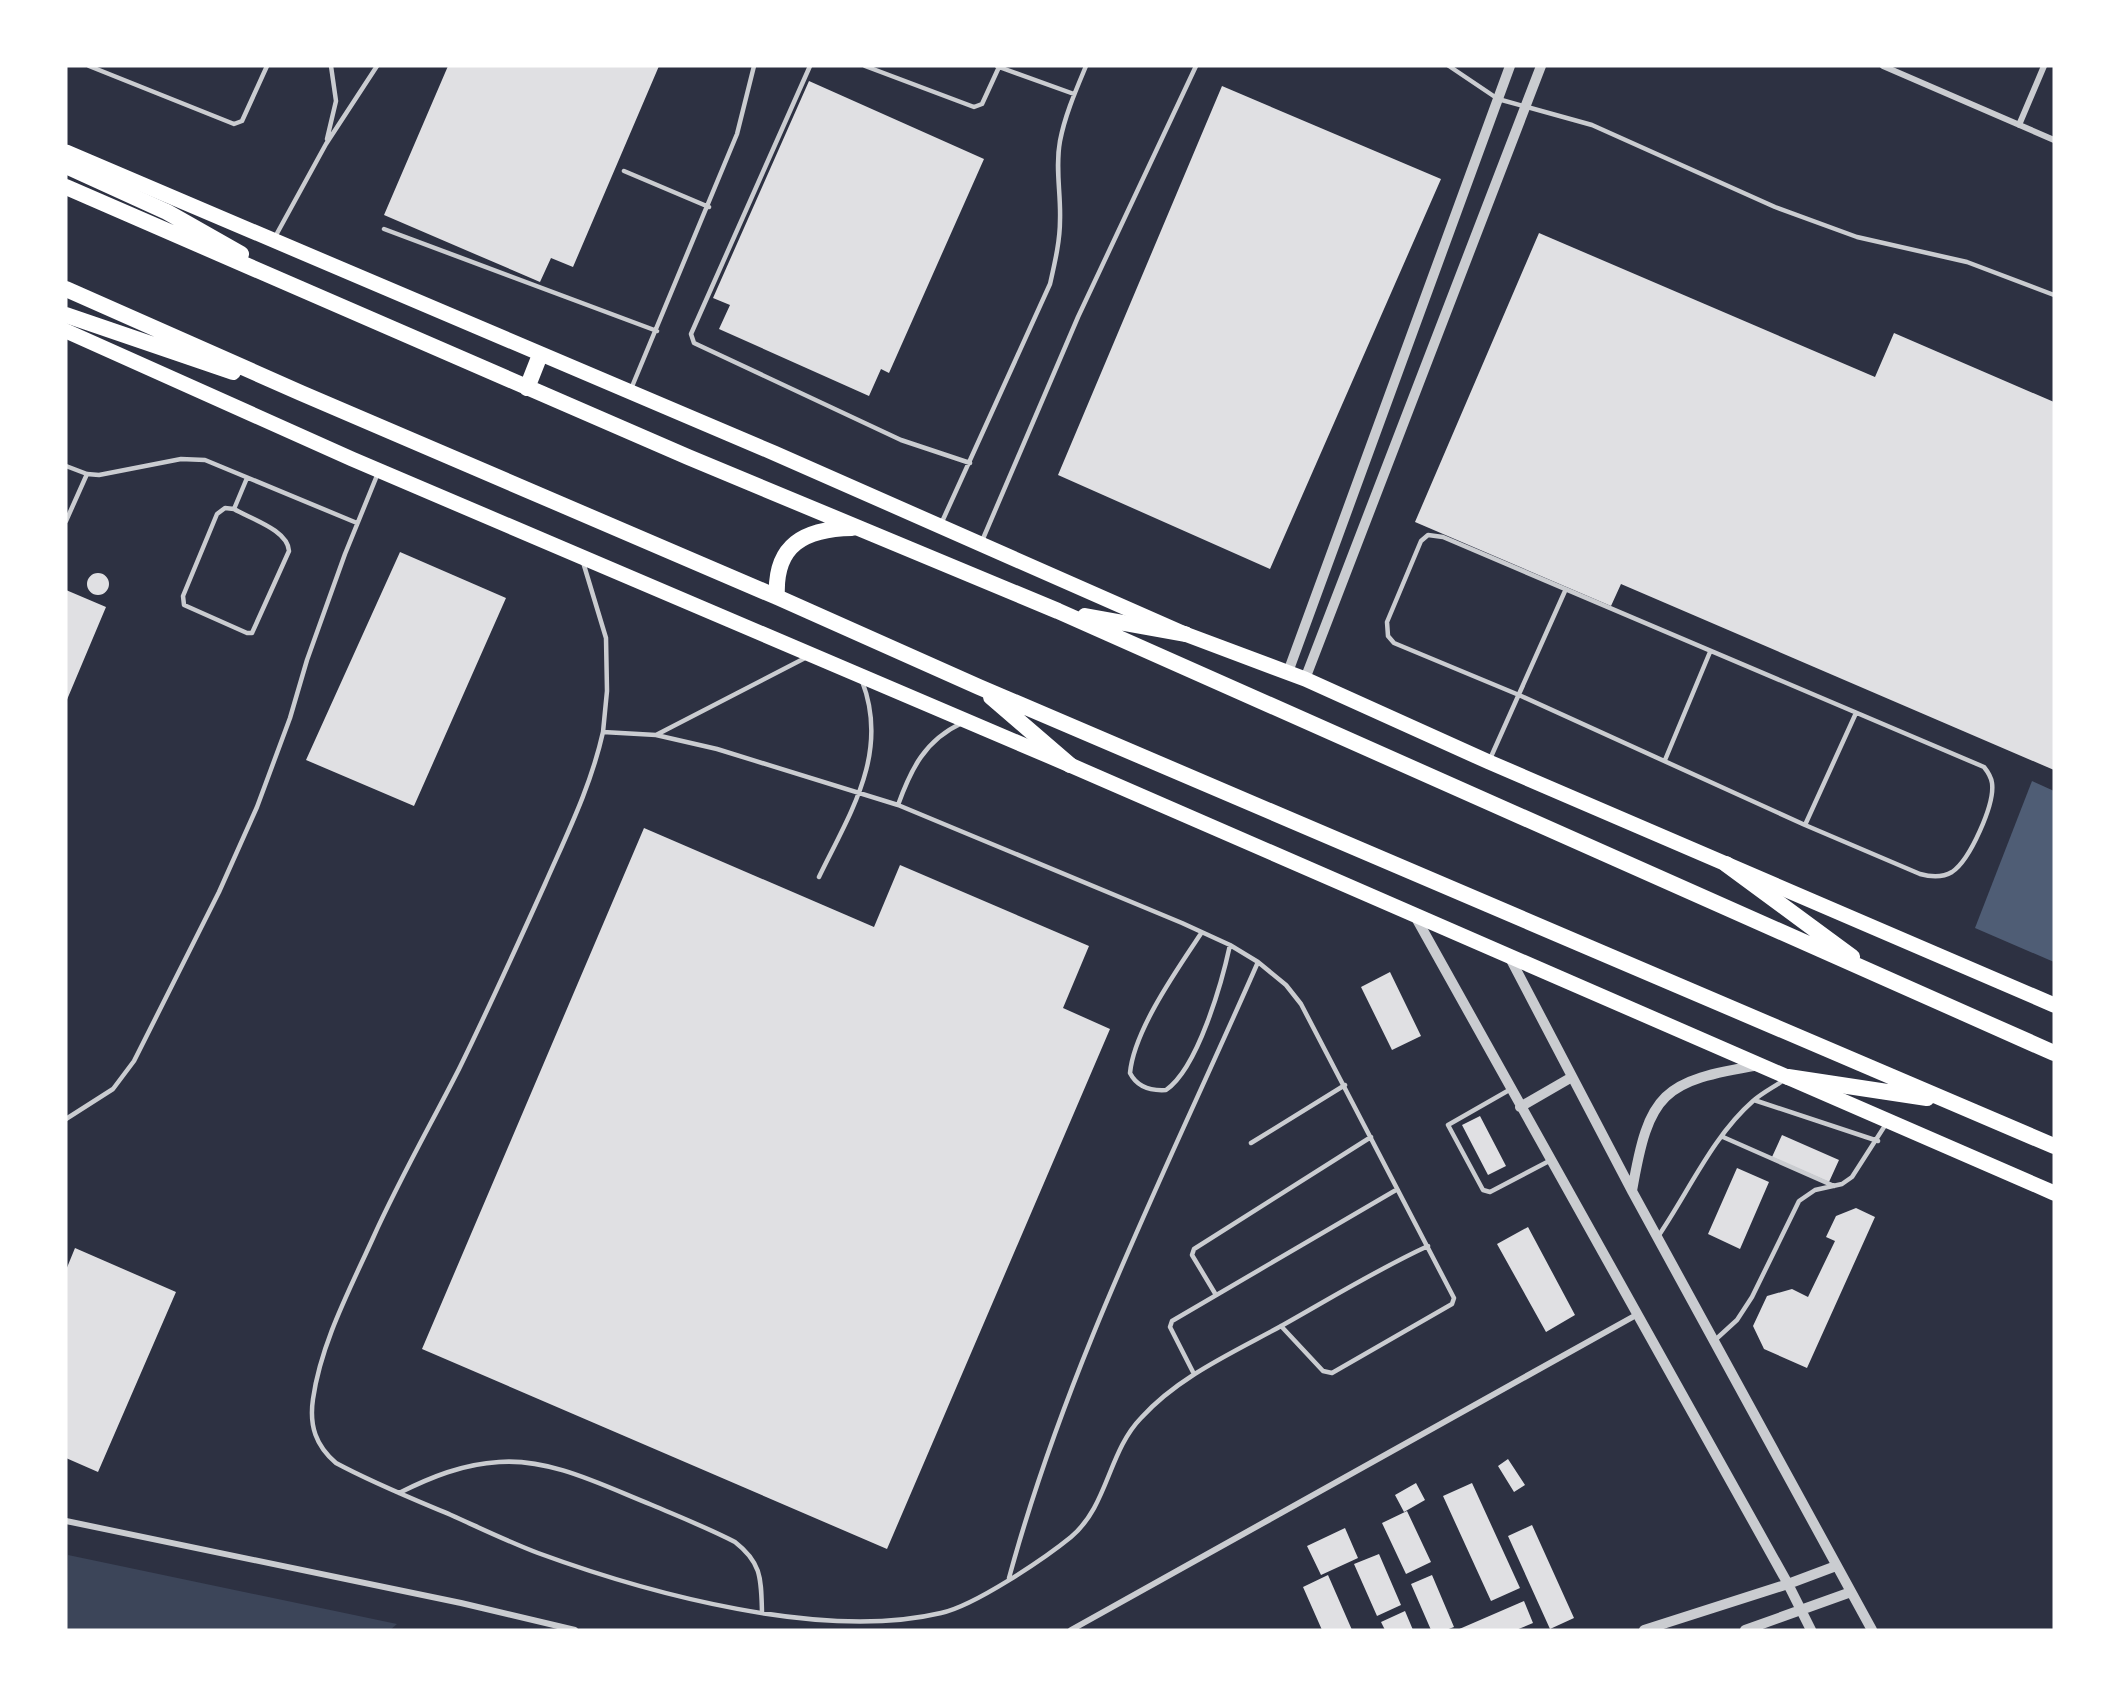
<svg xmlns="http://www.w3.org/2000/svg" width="2120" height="1696" viewBox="0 0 2120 1696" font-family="Poppins,sans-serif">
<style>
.green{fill:#3c4559}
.water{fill:#4f5d75}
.building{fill:#e0e0e3}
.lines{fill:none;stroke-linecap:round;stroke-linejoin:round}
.service{stroke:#caccd0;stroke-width:4.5}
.minor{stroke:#caccd0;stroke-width:6}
.tertiary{stroke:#caccd0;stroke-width:10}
.primary{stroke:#fff;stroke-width:15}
.trunk{stroke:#fff;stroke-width:16}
</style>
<rect width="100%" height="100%" fill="#2d3142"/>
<path class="green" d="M68,1555l329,69 -7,6h-324z"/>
<path class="water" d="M2032,781l22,10v171l-79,-34z"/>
<path class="building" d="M448,66h211l-86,201 -22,-9 -11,24 -156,-67z
M809,81l175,78 -95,214 -8,-4 -12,27 -150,-67 11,-24 -17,-7z
M1222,86l219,93 -171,390 -212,-94z
M1539,233l336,144 19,-44 160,69v368l-433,-186 -10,22 -196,-84z
M400,552l106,46 -92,208 -108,-46z
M87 584a11 11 0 1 1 22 0a11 11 0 1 1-22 0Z
M66,590l40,17 -40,95z
M644,828l230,99 26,-62 189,81 -26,62 47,21 -223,520 -465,-200z
M1390,972l31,64 -29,14 -31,-63z
M1480,1116l26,50 -18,9 -26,-50z
M1782,1135l57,25 -10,22 -57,-25z
M1737,1168l32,14 -29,67 -32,-15z
M1856,1208l19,9 -68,151 -43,-19 -11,-23 14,-30 25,-7 16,8 27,-56 -9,-4 10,-21z
M1528,1227l47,88 -29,17 -49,-88z
M75,1248l101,44 -78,180 -32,-14v-188z
M1508,1459l17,26 -11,7 -16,-26z
M1416,1483l9,17 -21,12 -9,-17z
M1472,1483l48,105 -29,13 -48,-105z
M1407,1511l24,51 -25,12 -24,-51z
M1532,1525l42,93 -24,11 -42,-93z
M1345,1528l13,30 -37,17 -14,-29z
M1379,1554l22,51 -24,11 -23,-52z
M1328,1575l24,55h-30l-19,-43z
M1432,1575l22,52 -8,3h-15l-20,-46z
M1524,1601l9,22 -17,7h-59z
M1405,1611l8,19h-28l-4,-8z"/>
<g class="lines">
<path class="service" d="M89,66l145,58 8,-3 25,-55
M810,66l-119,268 3,9 207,97 69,23
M865,66l109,41 8,-3 17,-37 -2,-1
M1449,66l49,33 94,26 183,82 82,30 110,25 87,33
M999,67l75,27
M327,139l9,-38 -5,-35
M624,171l85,36
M384,229l273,102
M275,237l51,-93 51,-78
M631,389l106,-255 17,-68
M66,466l21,8 12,1 82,-16 24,1 152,63
M225,508l9,1c17,10 54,21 55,42l-37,82h-5l-63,-28 -1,-9 34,-82z
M234,509l13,-31
M66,521l21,-47
M941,524l109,-240c5,-22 10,-43 10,-64 1,-27 -5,-52 0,-79 5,-26 16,-51 26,-75
M1428,535l15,2 541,230c4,5 7,9 8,16 3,21 -22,77 -40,89 -10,6 -21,5 -32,2l-115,-49 -286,-130 -125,-52 -6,-7 -1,-14 34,-81z
M982,541l96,-224 118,-251
M583,562l23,76 1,53 -4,41
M656,735l151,-78
M1490,759l75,-168
M1665,760l45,-108
M898,805c13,-36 27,-65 64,-82
M1805,825l51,-112
M819,877c31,-64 71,-124 43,-196
M1202,932c-24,36 -68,98 -72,141 7,14 20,18 36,17 32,-22 56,-108 64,-145
M1511,1089l-63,36 35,65 7,2 61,-32
M1754,1100l124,41
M66,1119l47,-30 21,-28 85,-169 38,-85 33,-89 17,-58 38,-106 33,-81
M1723,1137l111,49
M1251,1143l94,-58
M1657,1238c31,-45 55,-101 96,-137 9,-8 21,-14 31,-21
M1216,1295l-24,-40 2,-6 177,-112
M1281,1326l42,45 9,2 120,-69 2,-6 -153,-294 -15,-19 -28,-23 -28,-17 -48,-22 -284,-118 -181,-56 -61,-14 -53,-3c-12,54 -36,102 -58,152 -28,62 -56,124 -86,185 -29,57 -60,111 -86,169 -23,51 -52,105 -60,161 -4,27 3,47 23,64 37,20 77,36 115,52 29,13 58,27 87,38 112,41 285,88 403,60 33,-7 103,-54 130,-76 37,-31 37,-85 70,-119 38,-42 93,-66 142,-93 48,-27 95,-56 145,-79
M1714,1341l23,-21 15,-23 47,-96 16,-11 27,-6 10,-7 34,-53
M1194,1374l-24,-47 2,-6 224,-131
M399,1493c32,-16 64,-29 100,-31 52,-4 105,24 153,43 28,12 56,23 83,37 27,21 26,37 27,70
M1009,1578c58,-214 160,-413 249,-616"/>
<path class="minor" d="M1883,66l171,74
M2019,125l25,-59
M66,1521l395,82 114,27
M1071,1630l567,-316"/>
<path class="tertiary" d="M1288,672l222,-606
M1305,679l236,-613
M1415,916l373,668 23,46
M1510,958l122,233 240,439
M1520,1107l52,-30
M1632,1191c17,-99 30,-110 128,-126
M1644,1630l144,-46 48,-18
M1745,1630l106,-38"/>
<path class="primary" d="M66,152l708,301 411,181 120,45 184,83 565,243
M66,331l286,128 718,306 984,428"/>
<path class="trunk" d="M66,166l101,46 74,42
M66,187l622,270 370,154 996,442
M66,289l235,104 476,204 202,90 1075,459
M66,315l167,57
M527,388l13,-33
M777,597c-3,-53 28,-68 75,-69
M1085,616l100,18
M991,697l79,68
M1726,864l126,93
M1788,1077l139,21"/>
</g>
<rect width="2120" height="1696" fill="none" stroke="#ffffff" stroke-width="135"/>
</svg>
